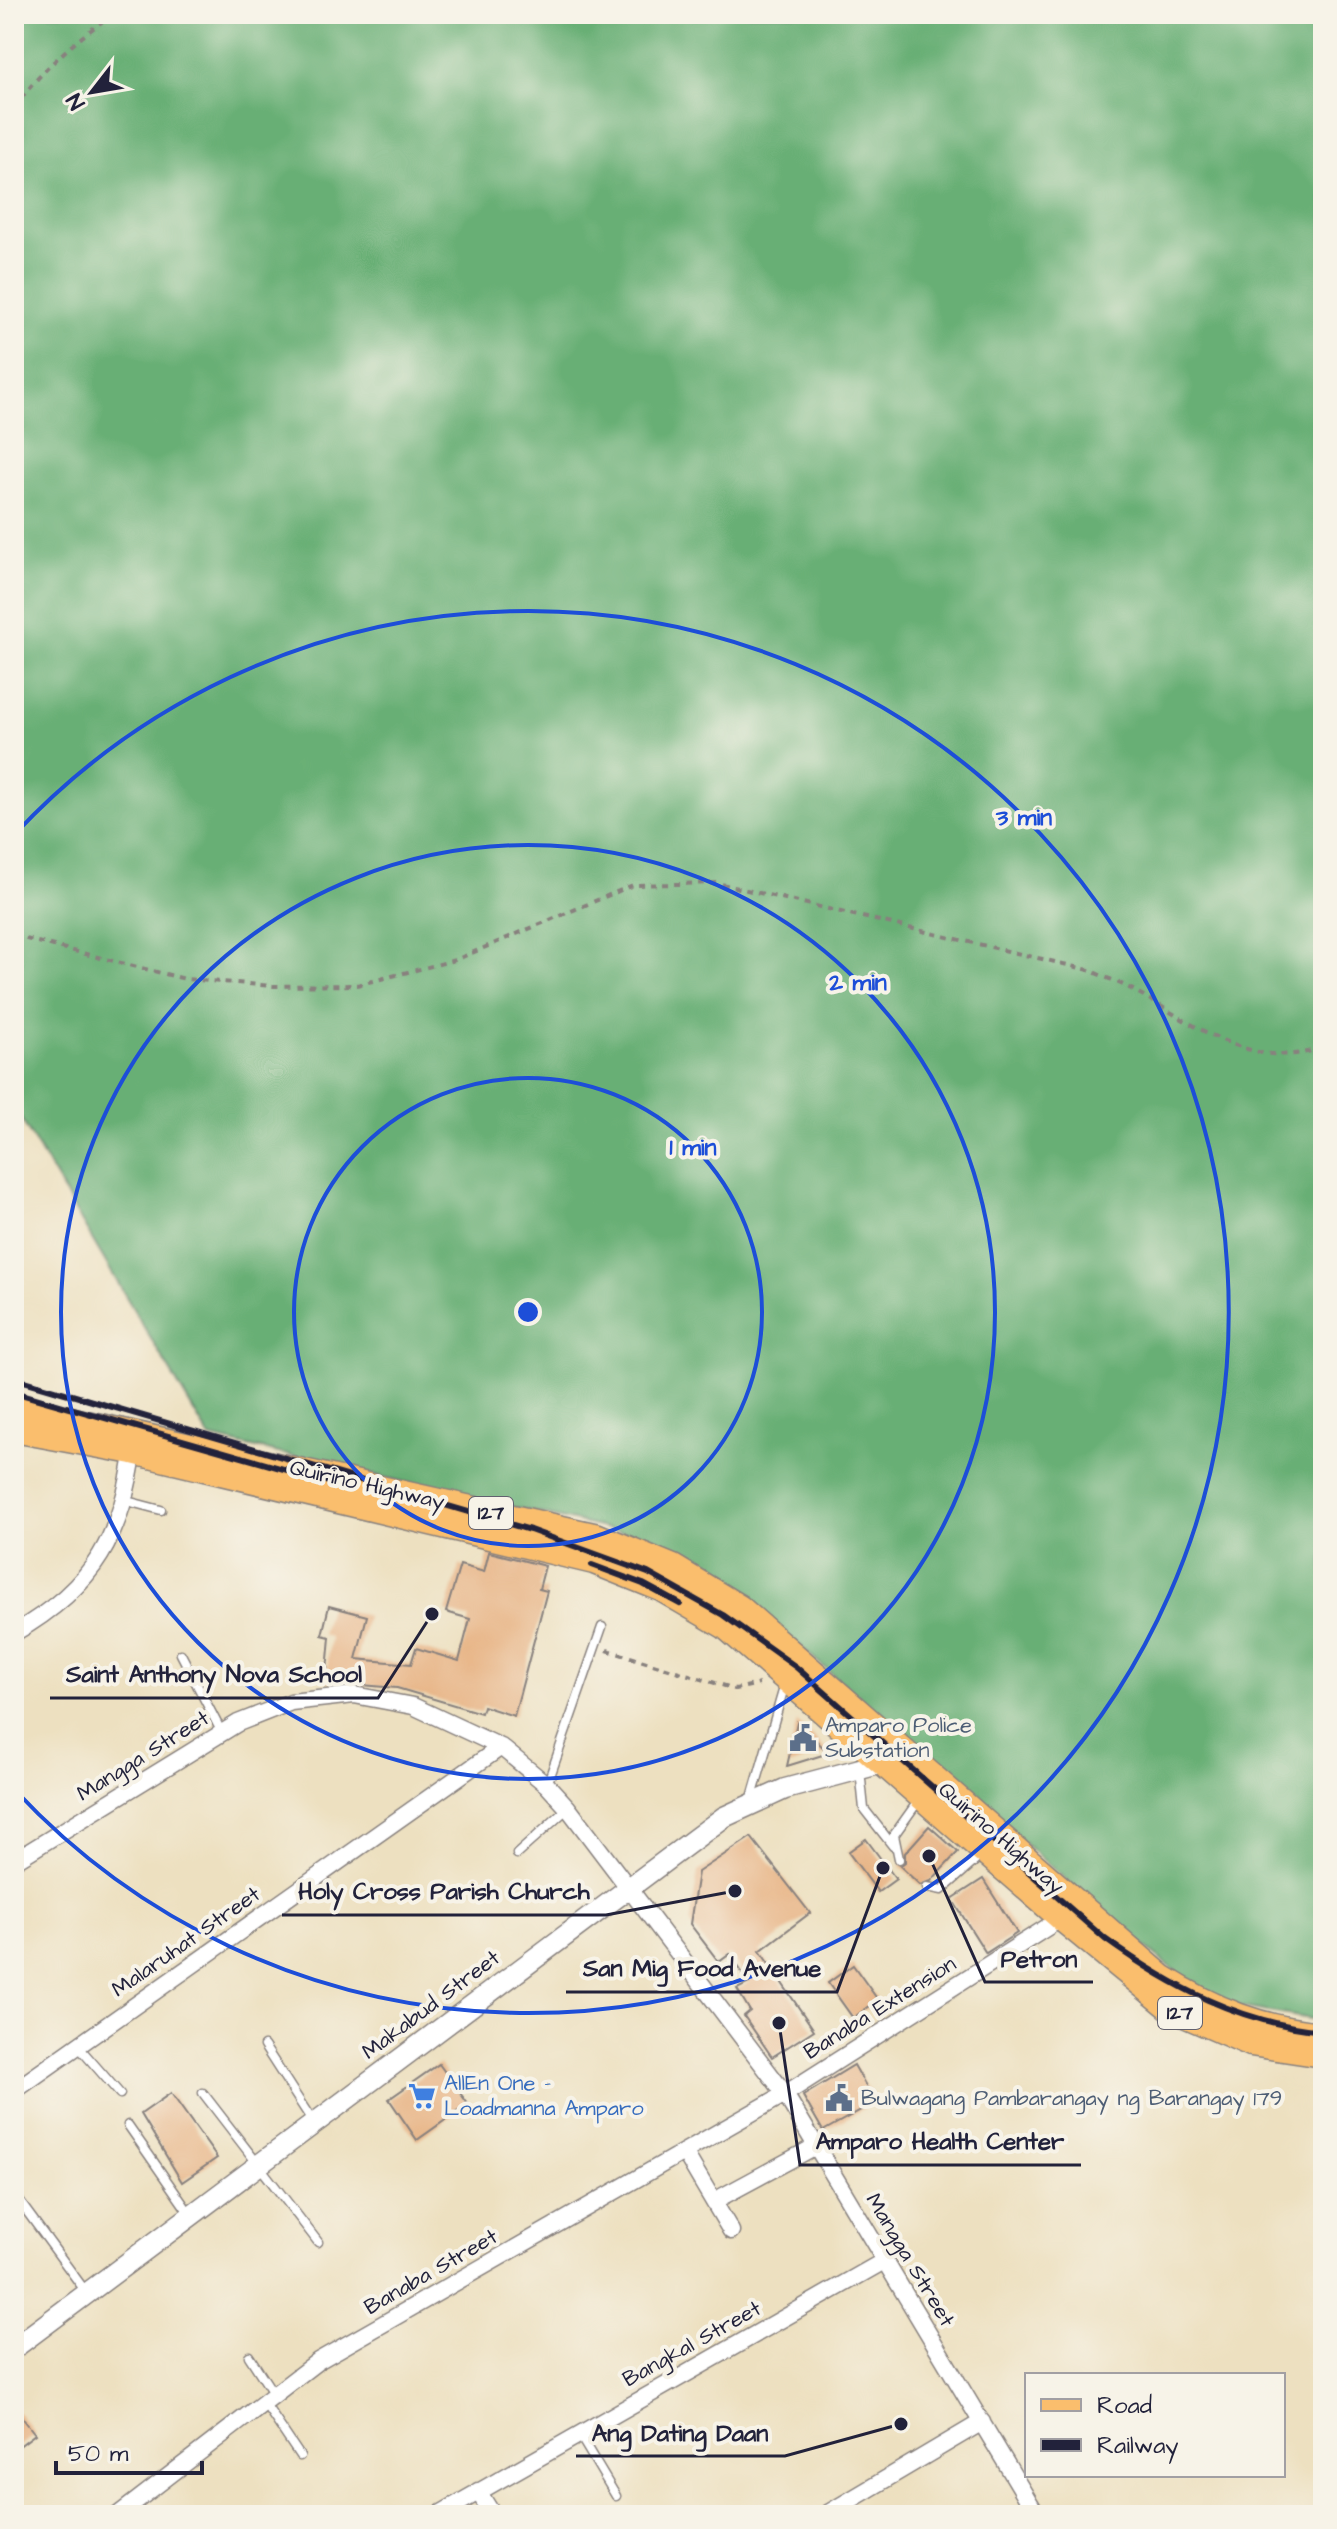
<svg xmlns="http://www.w3.org/2000/svg" width="1337" height="2529" viewBox="0 0 1337 2529" font-family="'Architects Daughter',sans-serif">
<style>
.forest{fill:#68af75;stroke:#456858;stroke-width:2}
.building{fill:#e8b688}
.lines{fill:none;stroke-linecap:round;stroke-linejoin:round}
.service-casing{stroke:#88817e;stroke-width:11}
.minor-casing{stroke:#88817e;stroke-width:19}
.tertiary-casing{stroke:#88817e;stroke-width:23}
.primary-casing{stroke:#88817e;stroke-width:29}
.path{stroke:#88817e;stroke-width:4;stroke-dasharray:6 6;stroke-linecap:butt}
.service{stroke:#fff;stroke-width:8}
.minor{stroke:#fff;stroke-width:16}
.tertiary{stroke:#fff;stroke-width:20}
.primary{stroke:#fabe6d;stroke-width:26}
.rail{stroke:#22223b;stroke-width:6}
.ring{fill:none;stroke:#1d4ed8;stroke-width:4}
.labels{text-anchor:middle;dominant-baseline:central;stroke-width:8;stroke-linejoin:round;paint-order:stroke}
.shield{fill:#f7f3e8;stroke:#62616f;stroke-width:2}
.shield-label{font-size:20px;font-weight:bold;fill:#22223b}
.street-label{font-size:22px;fill:#22223b;stroke:#f7f3e8}
.service-label{font-size:22px;fill:#4e5e75;stroke:#f7f3e8;text-anchor:start}
.shop-label{font-size:22px;fill:#366cbe;stroke:#f7f3e8;text-anchor:start}
.centre{fill:#1d4ed8;stroke:#f7f3e8;stroke-width:4}
.ring-label{font-size:24px;text-anchor:middle;font-weight:bold;fill:#1d4ed8;stroke:#f7f3e8;stroke-width:8;stroke-linejoin:round;paint-order:stroke}
.leader{fill:none;stroke:#22223b;stroke-width:3}
.callout-dot{fill:#22223b;stroke:#f7f3e8;stroke-width:3}
.callout-label{font-size:24px;text-anchor:middle;font-weight:bold;fill:#22223b;stroke:#f7f3e8;stroke-width:8;stroke-linejoin:round;paint-order:stroke}
</style>
<rect width="100%" height="100%" fill="#f7f3e8"/>
<filter id="ink" filterUnits="userSpaceOnUse"><feTurbulence type="fractalNoise" baseFrequency=".0125" numOctaves="2"/><feDisplacementMap in="SourceGraphic" scale="16" xChannelSelector="R" yChannelSelector="G"/><feConvolveMatrix kernelMatrix="1 2 1 2 8 2 1 2 1" color-interpolation-filters="sRGB"/></filter>
<filter id="wash" filterUnits="userSpaceOnUse"><feTurbulence type="fractalNoise" baseFrequency=".006" numOctaves="4" result="noise"/><feDisplacementMap in="SourceGraphic" scale="32" xChannelSelector="R" yChannelSelector="G"/><feGaussianBlur stdDeviation="1.8" result="paint"/><feColorMatrix in="noise" values="0 0 0 0 0 0 0 0 0 0 0 0 0 0 0 0 0 1.4 0 .05"/><feComposite in="paint" operator="in"/></filter>
<g filter="url(#wash)">
<rect width="100%" height="100%" fill="#ede0c0"/>
<path class="forest" d="M14,14h1309v2007l-95,-16 -52,-33 -60,-48 -365,-321 -91,-62 -451,-104 -195,-330z"/>
<g id="blocks">
<path class="building" d="M489,1552l56,14 -6,23 8,2 -33,125 -31,-10 -2,7 -84,-25 -71,-6 4,-45 -8,-2 7,-29 38,10 -11,43 55,5 5,-16 43,13 11,-42 -24,-7 14,-47 24,7z
M797,1722l32,31 -42,13z
M929,1826l29,26 -27,29 -11,4 -20,-19 5,-4v-9z
M751,1837l59,76 -50,38 54,79 -42,27 -28,-41 6,-5 -13,-22 12,-6 -19,-29 -11,8 -29,-38 8,-52z
M866,1839l30,40 -18,13 -30,-40z
M983,1879l34,54 -31,20 -34,-54z
M853,1965l25,35 -25,18 -25,-35z
M439,2064l29,40 -51,36 -28,-41z
M854,2065l21,37 -52,29 -20,-35z
M171,2093l46,65 -35,24 -41,-68z
M14,2407l21,27 -21,16z"/>
</g>
</g>
<g filter="url(#ink)">
<use href="#blocks" fill-opacity="0" stroke="#88817e" stroke-width="2"/>
<g class="lines">
<g class="service-casing">
<path id="service" d="M123,1500l38,10
M181,1654l41,79
M860,1770l4,39 29,37
M547,1785l55,-158
M751,1801l34,-117
M517,1854l51,-46
M899,1859l-5,-24 25,-35
M927,1887l15,3 42,-37
M78,2046l42,48
M264,2046l49,76
M203,2093l115,149
M128,2125l62,89
M20,2202l66,90
M249,2356l24,37
M263,2401l37,55
M579,2434l37,62"/>
</g>
<g class="minor-casing">
<path id="minor" d="M14,1633c82,-47 108,-97 121,-191
M14,1861l224,-138 53,-21 63,-7 59,11 88,41 46,38 21,23 217,286 252,421
M14,2091l487,-344
M685,2153l46,78
M714,2201l102,-55
M478,2491l15,24
M118,2515l200,-154 467,-267 283,-180
M438,2515l446,-254
M825,2515l157,-93"/>
</g>
<g class="tertiary-casing">
<path id="tertiary" d="M14,2348l710,-531 61,-28 109,-29"/>
</g>
<g class="primary-casing">
<path id="primary" d="M14,1408l584,129 75,31 66,40 423,370c50,32 101,52 161,57
M14,1429l119,22 461,110 67,27 65,38 337,293 110,90 78,34 72,11"/>
</g>
<path class="path" d="M14,108c27,-38 61,-68 99,-94
M14,936l171,43 88,7 84,-1 98,-25 178,-75 84,-2 372,87c15,7 32,13 46,21 57,32 120,83 188,56
M607,1650l128,39 24,-5"/>
<use href="#service" class="service"/>
<use href="#minor" class="minor"/>
<use href="#tertiary" class="tertiary"/>
<use href="#primary" class="primary"/>
<path class="rail" d="M14,1378l516,152 118,43 75,42 73,52 309,272c67,48 135,84 218,92
M14,1392l315,90
M592,1565l51,19 37,20"/>
</g>
</g>
<g class="ring">
<circle cx="528" cy="1312" r="234"/>
<circle cx="528" cy="1312" r="467"/>
<path d="M15 834A701 701 0 1 1 15 1790"/>
</g>
<defs>
<g id="civic-bare" transform="scale(2.16)"><path d="M-.6-6.5H3V-4.5H.6V-3L4-1V1h2V6H-6V1h2V-1L-.6-3ZM-1.2 2.5V6h2.4V2.5Z" fill="#5c6f8a" stroke="#f7f3e8" stroke-width="2.5" paint-order="stroke"/></g>
<g id="supermarket-bare" transform="scale(2.16)"><path d="M-6-5.5h2.5l.6 2H6L4.5 2H-2.5L-4.4-4H-6ZM-1.5 3.2a1.3 1.3 0 1 0 .1 0ZM3 3.2a1.3 1.3 0 1 0 .1 0Z" fill="#3f7fe0" stroke="#f7f3e8" stroke-width="2.5" paint-order="stroke"/></g>
</defs>
<g fill-rule="evenodd">
<use href="#civic-bare" x="803" y="1738"/>
<use href="#supermarket-bare" x="422" y="2096"/>
<use href="#civic-bare" x="839" y="2098"/>
</g>
<g class="labels">
<g class="shield">
<rect x="469" y="1497" width="44" height="32" rx="6"/>
<rect x="1158" y="1997" width="44" height="32" rx="6"/>
</g>
<g class="shield-label">
<text x="491" y="1513">127</text>
<text x="1180" y="2013">127</text>
</g>
<g class="street-label">
<text transform="translate(367 1485) rotate(13)">Quirino Highway</text>
<text transform="translate(143 1756) rotate(-32)">Mangga Street</text>
<text transform="translate(1001 1838) rotate(41)">Quirino Highway</text>
<text transform="translate(186 1942) rotate(-35)">Malaruhat Street</text>
<text transform="translate(431 2005) rotate(-37)">Makabud Street</text>
<text transform="translate(880 2008) rotate(-32)">Banaba Extension</text>
<text transform="translate(910 2260) rotate(59)">Mangga Street</text>
<text transform="translate(431 2272) rotate(-30)">Banaba Street</text>
<text transform="translate(692 2344) rotate(-29)">Bangkal Street</text>
</g>
<g class="service-label">
<text x="825" y="1725">Amparo Police<tspan x="825" dy="25">Substation</tspan></text>
<text x="861" y="2098">Bulwagang Pambarangay ng Barangay 179</text>
</g>
<g class="shop-label">
<text x="444" y="2083">AllEn One -<tspan x="444" dy="25">Loadmanna Amparo</tspan></text>
</g>
</g>
<circle cx="528" cy="1312" r="12" class="centre"/>
<g class="ring-label">
<text x="1024" y="825">3 min</text>
<text x="858" y="990">2 min</text>
<text x="693" y="1155">1 min</text>
</g>
<path class="leader" d="M432 1614L378 1698H50M735 1891L606 1915H282M929 1856L985 1982H1093M883 1868L837 1992H566M779 2023L800 2165H1081M901 2424L785 2456H576"/>
<g class="callout-dot">
<circle cx="432" cy="1614" r="8"/>
<circle cx="735" cy="1891" r="8"/>
<circle cx="929" cy="1856" r="8"/>
<circle cx="883" cy="1868" r="8"/>
<circle cx="779" cy="2023" r="8"/>
<circle cx="901" cy="2424" r="8"/>
</g>
<g class="callout-label">
<text x="214" y="1682">Saint Anthony Nova School</text>
<text x="444" y="1899">Holy Cross Parish Church</text>
<text x="1039" y="1967">Petron</text>
<text x="702" y="1976">San Mig Food Avenue</text>
<text x="940" y="2149">Amparo Health Center</text>
<text x="680" y="2441">Ang Dating Daan</text>
</g>
<rect width="1337" height="2529" fill="none" stroke="#f7f3e8" stroke-width="48"/>
<rect x="1025" y="2373" width="260" height="104" fill="#f7f3e8" stroke="#a29fa3" stroke-width="2"/>
<rect x="1041" y="2399" width="40" height="12" fill="#fabe6d" stroke="#a29fa3" stroke-width="2"/>
<text x="1097" y="2413" font-size="24" fill="#22223b">Road</text>
<rect x="1041" y="2439" width="40" height="12" fill="#22223b" stroke="#a29fa3" stroke-width="2"/>
<text x="1097" y="2453" font-size="24" fill="#22223b">Railway</text>
<g transform="translate(92 92) rotate(239)" stroke="#f7f3e8" stroke-width="6" paint-order="stroke">
<path d="M0-6L14 30L0 20L-14 30Z" fill="#22223b"/>
<text y="-12" font-size="22" font-weight="bold" text-anchor="middle" fill="#22223b">N</text>
</g>
<path d="M56 2461v12h146v-12" fill="none" stroke="#22223b" stroke-width="4"/>
<text x="68" y="2461" font-size="24" fill="#22223b" stroke="#f7f3e8" stroke-width="6" paint-order="stroke">50 m</text>
</svg>
